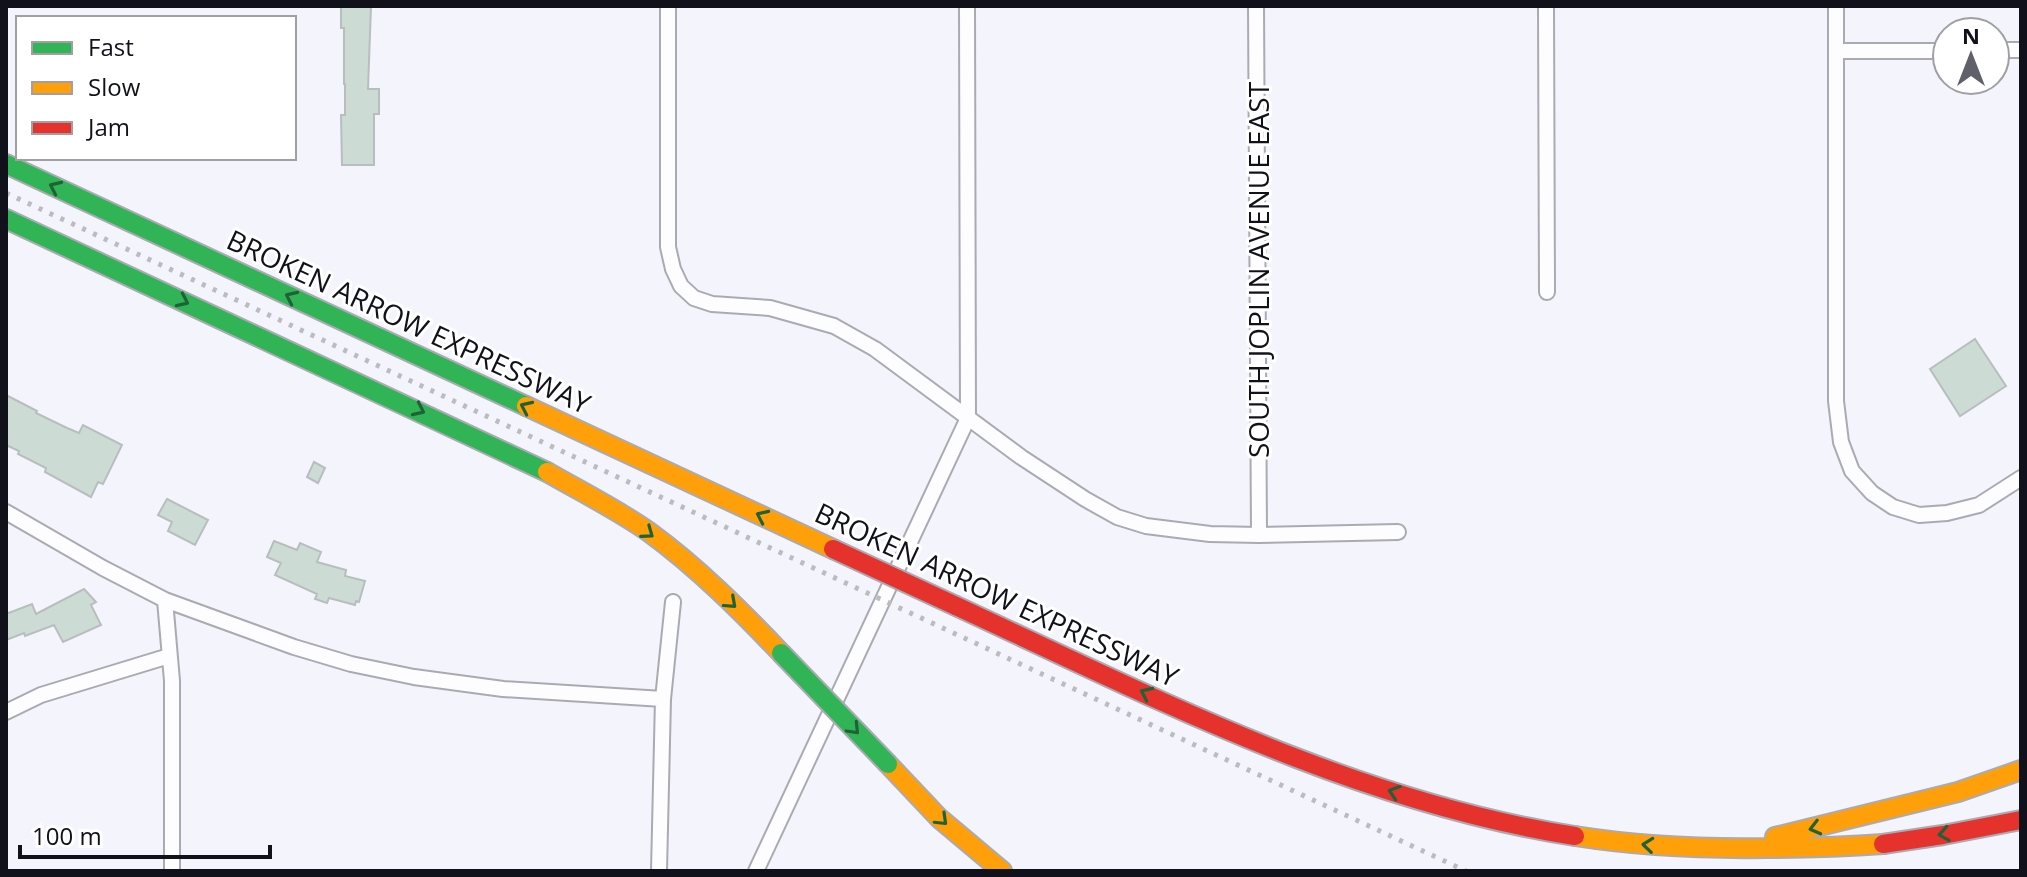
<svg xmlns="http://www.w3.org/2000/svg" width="2027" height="877" viewBox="0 0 2027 877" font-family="'Open Sans',sans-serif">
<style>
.building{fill:#ccdcd5;stroke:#b8bebd;stroke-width:2}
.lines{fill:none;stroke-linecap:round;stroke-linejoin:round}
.street-casing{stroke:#aaaab3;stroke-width:18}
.fast-casing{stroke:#aaaab3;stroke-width:22}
.slow-casing{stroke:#aaaab3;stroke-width:22}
.jam-casing{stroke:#aaaab3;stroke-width:22}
.street{stroke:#fdfdff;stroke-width:14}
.fast{stroke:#30b455;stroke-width:18}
.slow{stroke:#ff9f0a;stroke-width:18}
.jam{stroke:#e5322d;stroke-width:18}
.rail{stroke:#bcbcbe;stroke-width:5;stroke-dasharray:4 8;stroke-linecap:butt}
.fast-bridge-casing{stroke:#aaaab3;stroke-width:22;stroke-linecap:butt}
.jam-bridge-casing{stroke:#aaaab3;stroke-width:22;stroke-linecap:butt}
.fast-bridge{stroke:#30b455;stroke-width:18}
.jam-bridge{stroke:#e5322d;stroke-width:18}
.oneway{stroke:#206238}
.labels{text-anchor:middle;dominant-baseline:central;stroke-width:6;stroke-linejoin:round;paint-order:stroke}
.street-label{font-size:28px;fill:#11111c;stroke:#fff}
</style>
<rect width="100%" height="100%" fill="#f4f4fc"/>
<path class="building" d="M341,6h30l-3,83h11v25h-5v51h-32l-1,-50h4v-31h-1v-56h-3z
M1975,339l31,47 -46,30 -30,-47z
M6,395l31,16 -1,2 31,15 12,5 4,-8 39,20 -19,39 -5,-2 -7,15 -46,-25 1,-4 -28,-14 1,-3 -13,-6z
M314,462l11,6 -7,15 -11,-6z
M167,499l41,21 -13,25 -27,-14 4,-9 -14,-7z
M274,541l23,9 3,-7 21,9 -4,10 29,8 -1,6 20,5 -6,21 -3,-1 -1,4 -26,-7 -2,5 -12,-4 2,-5 -42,-19 6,-12 -14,-6z
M84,589l12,13 -5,3 10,20 -38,17 -9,-17 -29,11 -1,-3 -18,7v-26l26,-10 4,10z"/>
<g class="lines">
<g class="street-casing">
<path id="street" d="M668,6v241l5,22 8,17 13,12 18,6 58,4 64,18 41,23 146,108 64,42 32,18 29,9 64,8 49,1 139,-3
M1256,6l3,529
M1546,6l1,286
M1836,6v395l5,41 11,29 20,22 21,14 26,8 28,-2 32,-8 42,-27
M1995,50h26
M1836,51h111
M6,512l97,56 62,32 129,47 57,17 63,13 89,12 160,10
M165,600l7,81v190
M6,712l35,-17 128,-39
M659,871l4,-172 10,-97
M756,871l212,-453 -1,-412"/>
</g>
<g class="fast-casing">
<path id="fast" d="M6,164l520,242
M6,219l541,253"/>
</g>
<g class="slow-casing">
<path id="slow" d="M526,406l307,143
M547,472c33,19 71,38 102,60 48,35 91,78 132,121
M888,764l51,54 63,53
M1575,836c63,10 127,13 191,12 39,0 78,-1 117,-4
M1775,837l183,-45 63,-22"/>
</g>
<g class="jam-casing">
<path id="jam" d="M956,606c199,92 400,196 619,230
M1883,844l60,-9 78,-15"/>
</g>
<use href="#street" class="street"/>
<use href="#fast" class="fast"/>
<use href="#slow" class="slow"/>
<use href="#jam" class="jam"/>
<path class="rail" d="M6,193l1460,678"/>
<g class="fast-bridge-casing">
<path id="fast-bridge" d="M781,653l107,111"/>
</g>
<g class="jam-bridge-casing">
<path id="jam-bridge" d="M833,549l123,57"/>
</g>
<use href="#fast-bridge" class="fast-bridge"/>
<use href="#jam-bridge" class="jam-bridge"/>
</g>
<defs><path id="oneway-chevron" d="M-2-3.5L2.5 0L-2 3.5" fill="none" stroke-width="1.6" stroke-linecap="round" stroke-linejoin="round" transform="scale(2)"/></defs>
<g class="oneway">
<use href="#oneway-chevron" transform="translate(55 187) rotate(-155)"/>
<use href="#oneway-chevron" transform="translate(291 297) rotate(-155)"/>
<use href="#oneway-chevron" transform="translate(183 301) rotate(25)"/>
<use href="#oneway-chevron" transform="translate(526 407) rotate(-155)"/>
<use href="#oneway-chevron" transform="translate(419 410) rotate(25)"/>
<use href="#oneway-chevron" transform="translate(762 516) rotate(-155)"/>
<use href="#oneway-chevron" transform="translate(648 533) rotate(36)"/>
<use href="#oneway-chevron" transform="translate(731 603) rotate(42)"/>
<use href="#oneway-chevron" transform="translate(1146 693) rotate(-155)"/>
<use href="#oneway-chevron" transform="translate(854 729) rotate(46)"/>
<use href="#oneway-chevron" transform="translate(1394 792) rotate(-162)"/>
<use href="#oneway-chevron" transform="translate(942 820) rotate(44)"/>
<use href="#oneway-chevron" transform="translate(1815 828) rotate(166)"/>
<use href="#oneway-chevron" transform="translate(1944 834) rotate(171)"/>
<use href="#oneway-chevron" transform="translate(1648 845) rotate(-174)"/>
</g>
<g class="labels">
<g class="street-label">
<text transform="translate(1258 270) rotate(-90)">SOUTH JOPLIN AVENUE EAST</text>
<text transform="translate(409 321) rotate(25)">BROKEN ARROW EXPRESSWAY</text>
<text transform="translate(997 594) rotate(25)">BROKEN ARROW EXPRESSWAY</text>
</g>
</g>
<rect width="2027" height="877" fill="none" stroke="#11111c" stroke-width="16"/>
<rect x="16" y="16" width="280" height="144" fill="#ffffff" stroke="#a0a0a4" stroke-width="2"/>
<rect x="32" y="42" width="40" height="12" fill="#30b455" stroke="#a0a0a4" stroke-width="2"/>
<text x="88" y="56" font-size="24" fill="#11111c">Fast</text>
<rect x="32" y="82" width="40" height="12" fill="#ff9f0a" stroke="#a0a0a4" stroke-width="2"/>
<text x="88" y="96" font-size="24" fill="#11111c">Slow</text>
<rect x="32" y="122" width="40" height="12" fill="#e5322d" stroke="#a0a0a4" stroke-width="2"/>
<text x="88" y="136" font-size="24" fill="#11111c">Jam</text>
<g transform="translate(1971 56)"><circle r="38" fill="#ffffff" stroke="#a0a0a4" stroke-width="2"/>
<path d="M0-6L14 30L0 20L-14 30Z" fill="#60606a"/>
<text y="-12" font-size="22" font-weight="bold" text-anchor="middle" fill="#11111c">N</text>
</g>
<path d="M20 845v12h250v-12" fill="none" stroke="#11111c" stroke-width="4"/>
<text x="32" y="845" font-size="24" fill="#11111c" stroke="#ffffff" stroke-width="6" paint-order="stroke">100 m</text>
</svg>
